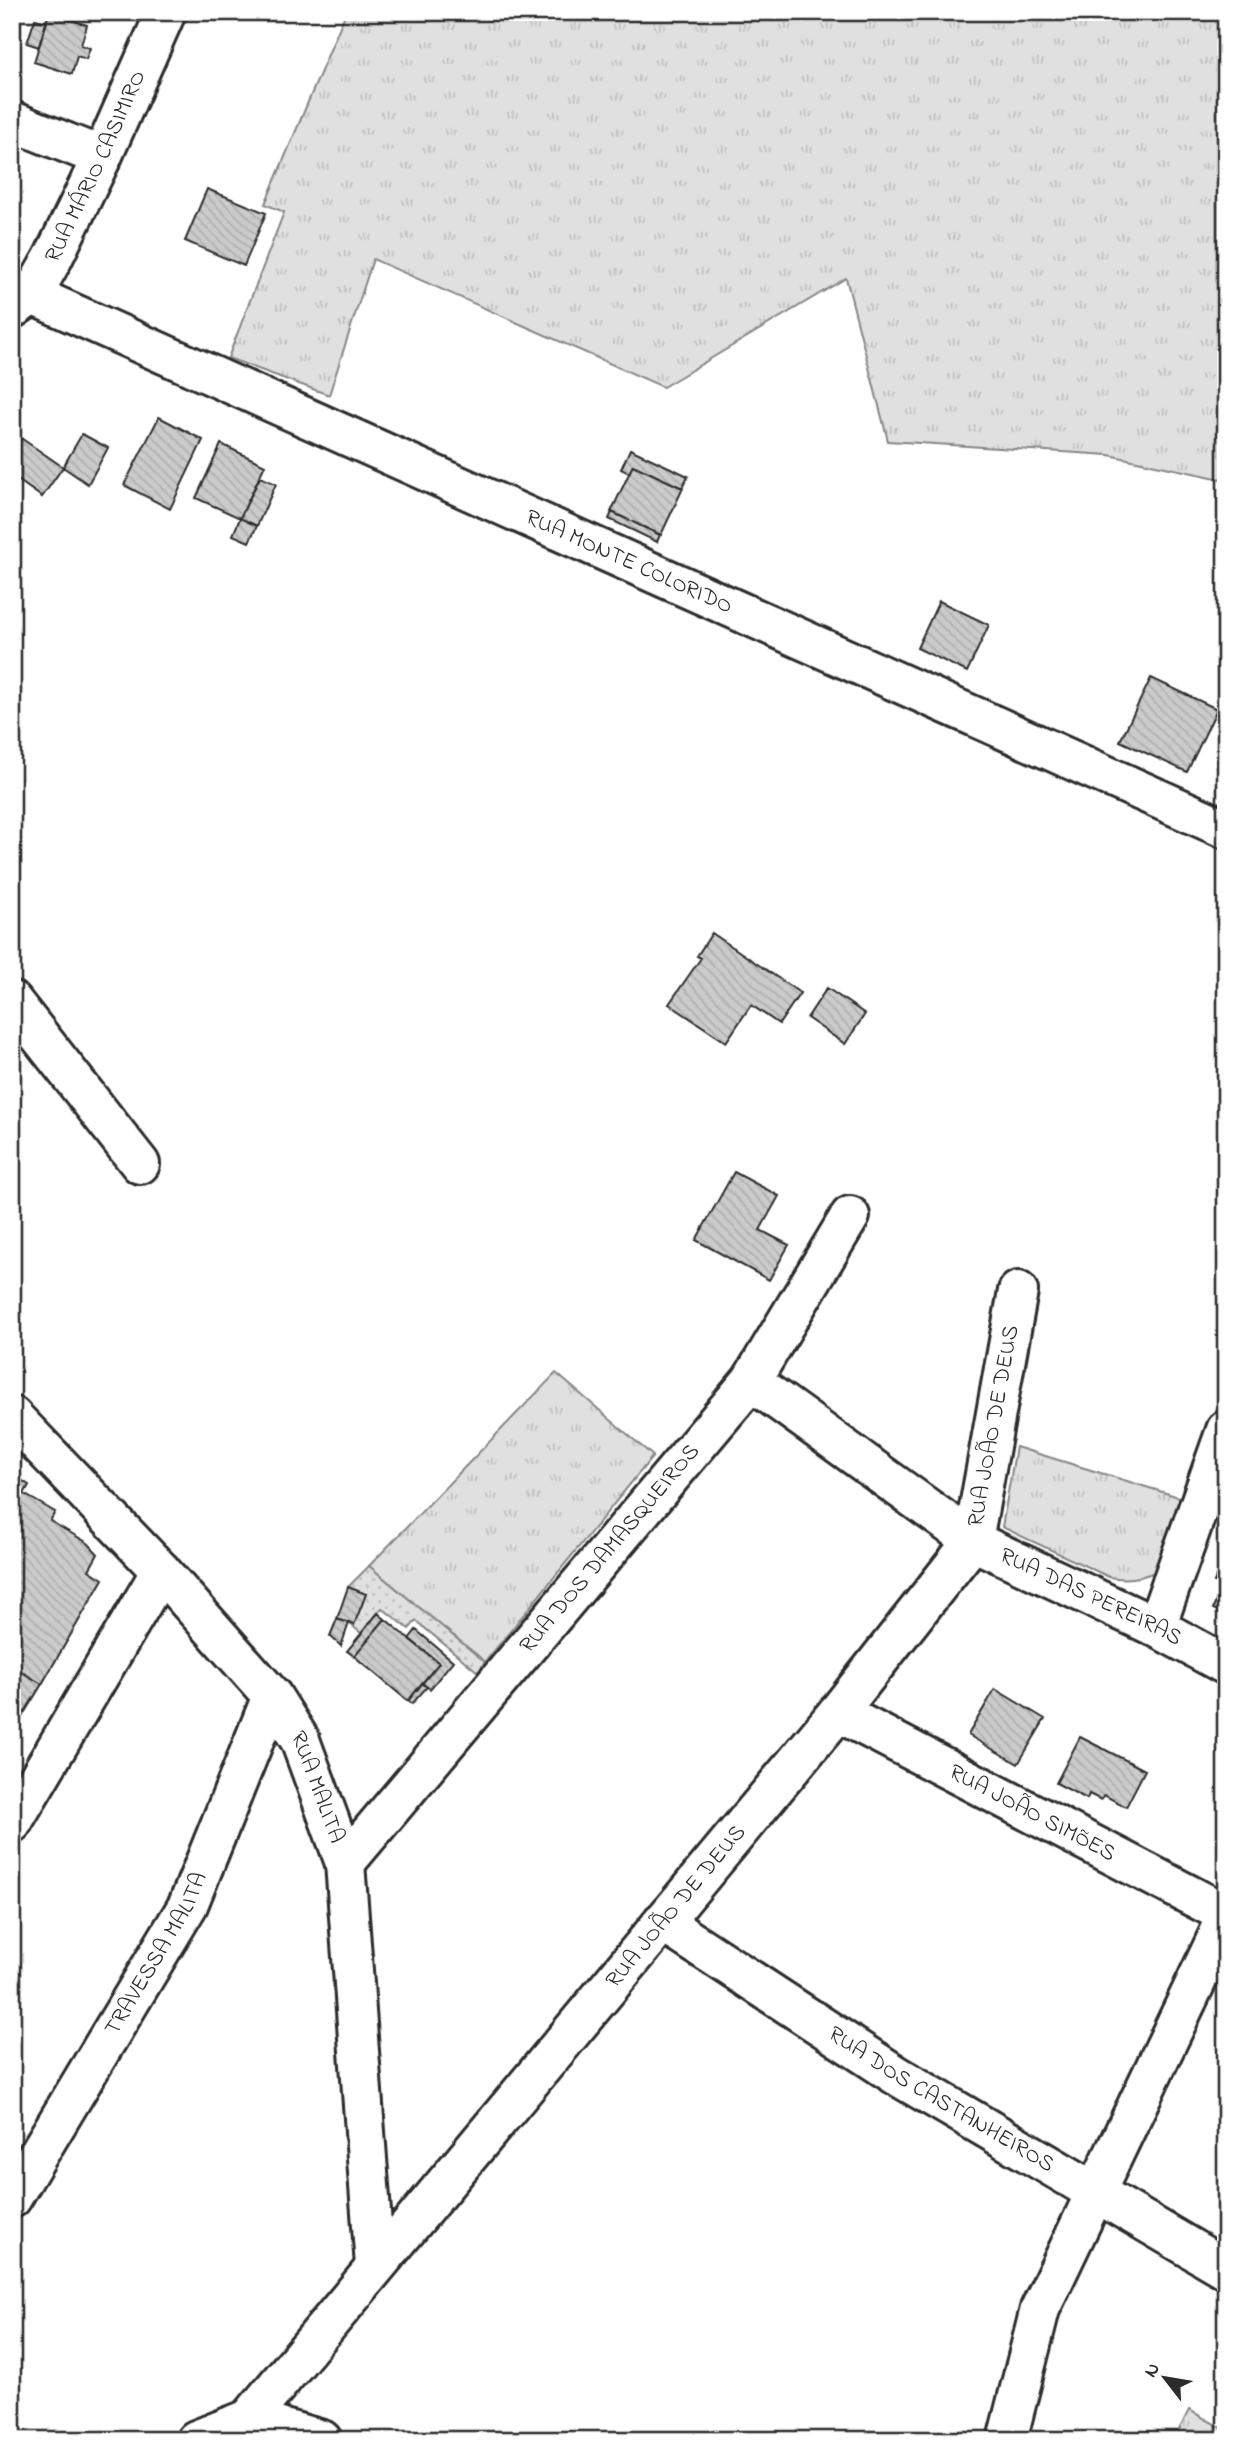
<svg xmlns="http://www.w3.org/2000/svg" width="1238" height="2452" viewBox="0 0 1238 2452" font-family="'Indie Flower',sans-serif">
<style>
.grass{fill:url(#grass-tufts);stroke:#868686;stroke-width:2}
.garden{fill:url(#garden-dots);stroke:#868686;stroke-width:2}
.building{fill:url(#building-back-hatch);stroke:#2b2b2b;stroke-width:2}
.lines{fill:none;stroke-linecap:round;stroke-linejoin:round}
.minor-casing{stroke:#2b2b2b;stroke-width:44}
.tertiary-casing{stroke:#2b2b2b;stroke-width:44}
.minor{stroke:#fff;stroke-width:38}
.tertiary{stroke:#fff;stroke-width:38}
.labels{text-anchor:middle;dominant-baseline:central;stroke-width:5;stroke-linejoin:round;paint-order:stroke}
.street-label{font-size:23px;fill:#2b2b2b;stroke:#fff}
</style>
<defs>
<pattern id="grass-tufts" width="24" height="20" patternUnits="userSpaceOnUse" patternTransform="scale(1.75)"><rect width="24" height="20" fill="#e0e0e0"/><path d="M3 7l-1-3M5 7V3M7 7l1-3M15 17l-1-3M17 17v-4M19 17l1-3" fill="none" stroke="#c0c0c0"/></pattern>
<pattern id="garden-dots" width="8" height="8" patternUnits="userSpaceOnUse" patternTransform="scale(1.75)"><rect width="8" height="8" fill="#e0e0e0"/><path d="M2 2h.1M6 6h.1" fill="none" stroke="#c0c0c0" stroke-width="1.8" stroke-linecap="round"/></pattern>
<pattern id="building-back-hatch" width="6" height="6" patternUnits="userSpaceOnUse" patternTransform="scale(1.75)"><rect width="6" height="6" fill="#cbcbcb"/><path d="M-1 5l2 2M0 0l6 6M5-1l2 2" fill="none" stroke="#aeaeae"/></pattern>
</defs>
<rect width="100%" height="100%" fill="#fff"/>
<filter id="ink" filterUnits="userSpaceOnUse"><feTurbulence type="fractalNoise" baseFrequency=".0143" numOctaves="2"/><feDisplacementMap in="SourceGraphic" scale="14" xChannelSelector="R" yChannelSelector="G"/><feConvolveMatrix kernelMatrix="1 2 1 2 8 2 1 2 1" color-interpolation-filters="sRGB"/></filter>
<g filter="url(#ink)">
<path class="grass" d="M346,12h880v468l-117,-25 -221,-14 -42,-163 -183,109 -290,-128 -44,136 -101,-37 56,-146 -19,-8z
M556,1373l97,83 -168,206 -116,-96z
M1016,1447l166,51 -25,73c-15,7 -32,9 -48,6l-107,-50z
M1189,2410l37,20v10h-52z"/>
<path class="garden" d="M369,1566l116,96 -7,10 -62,-51 -7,8 -27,-21 -21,25 -12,-10 5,2 12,-31 -18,-7z"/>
<path class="building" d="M49,13l38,12 -6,20 9,3 -4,11 -9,-3 -5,18 -38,-12z
M35,19l12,3 -8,25 -12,-4z
M207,189l59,24 -22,53 -59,-25z
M159,417l44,23 -33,69 -46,-24z
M12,432l51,35 -21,30 -30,-21z
M82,434l26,14 -20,36 -25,-17z
M221,444l44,21 -25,53 -44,-20z
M630,449l58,27 -6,12 -49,-23 -4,8 -8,-4z
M633,465l50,23 -22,47 -50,-23z
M260,477l16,7 -19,42 -17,-8z
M612,512l48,23 -3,7 -48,-23z
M240,518l17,8 -8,16 -16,-7z
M939,601l50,24 -22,47 -50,-24z
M1151,678l66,31 -30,63 -67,-31z
M712,933l88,60 -21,31 -28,-19 -25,37 -57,-38 32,-46 -4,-2z
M827,988l38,26 -20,30 -38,-26z
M734,1172l45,24 -19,34 29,15 -20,35 -73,-40z
M12,1474l17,11 -5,9 31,18 -5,9 38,22 10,11 -9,16 14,9 -61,105 -30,-18z
M1221,1564l5,1v49l-13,-5 9,-24 -8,-3z
M348,1587l18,7 -12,31 -17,-6z
M378,1613l7,6 -31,37 -7,-5z
M337,1619l12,4 -8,23 -11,-10z
M385,1619l54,44 -31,38 -54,-45z
M416,1630l37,31 -23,28 -8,-6 17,-20 -30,-24z
M12,1666l30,18 -30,49z
M422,1683l5,4 -15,17 -4,-3z
M995,1689l50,30 -27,45 -50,-29z
M1080,1737l65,33 -19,37 -22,-12 -3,5 -12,-6 -2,5 -31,-16z"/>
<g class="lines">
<g class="minor-casing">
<g id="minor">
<path d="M12,121l90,36"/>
<path id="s1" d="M32,295l1194,534"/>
<path d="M12,1001l128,163"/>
<path id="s2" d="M751,1381l222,160 183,86 70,38"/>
<path id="s3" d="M12,1416l149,155 111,125 28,44 45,123 30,403"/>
<path d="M1156,1627l70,-197"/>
<path id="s4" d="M838,1712l388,202"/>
<path d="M12,1823l149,-252"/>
<path id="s5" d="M345,1863l406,-482 99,-165"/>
<path id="s6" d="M662,1922l234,153 330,194"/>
<path id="s7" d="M12,2198l176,-293 84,-209"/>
<path d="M249,2419l73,21"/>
<path id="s8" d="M196,2440l53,-21 589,-707 135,-171 45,-250"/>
<path d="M1007,2440l33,-131 186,-390"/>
</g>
</g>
<g class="tertiary-casing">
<g id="tertiary">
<path id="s9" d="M12,309l20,-14 21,-37 49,-101 64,-145"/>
</g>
</g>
<use href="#minor" class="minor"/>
<use href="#tertiary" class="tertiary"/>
</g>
</g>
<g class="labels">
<g class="street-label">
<text stroke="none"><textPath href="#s9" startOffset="168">RUA MÁRIO CASIMIRO</textPath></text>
<text stroke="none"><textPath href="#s1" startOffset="654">RUA MONTE COLORIDO</textPath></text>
<text stroke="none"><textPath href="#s8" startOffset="1312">RUA JOÃO DE DEUS</textPath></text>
<text stroke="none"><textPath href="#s5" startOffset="411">RUA DOS DAMASQUEIROS</textPath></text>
<text stroke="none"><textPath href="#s2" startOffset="404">RUA DAS PEREIRAS</textPath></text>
<text stroke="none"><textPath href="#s3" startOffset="485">RUA MALITA</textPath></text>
<text stroke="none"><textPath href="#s4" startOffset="219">RUA JOÃO SIMÕES</textPath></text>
<text stroke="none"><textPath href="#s8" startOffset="724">RUA JOÃO DE DEUS</textPath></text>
<text stroke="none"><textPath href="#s7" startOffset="284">TRAVESSA MALITA</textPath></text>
<text stroke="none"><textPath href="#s6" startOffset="331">RUA DOS CASTANHEIROS</textPath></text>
</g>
</g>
<rect width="1238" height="2452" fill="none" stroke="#fff" stroke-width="42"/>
<rect x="21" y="21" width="1196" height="2410" fill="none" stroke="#2b2b2b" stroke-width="2.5" filter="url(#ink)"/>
<g transform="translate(1165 2378) rotate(301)" stroke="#ffffff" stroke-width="5" paint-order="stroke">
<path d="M0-5L12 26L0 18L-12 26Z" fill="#2b2b2b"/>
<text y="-10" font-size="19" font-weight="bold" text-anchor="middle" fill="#2b2b2b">N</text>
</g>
</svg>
